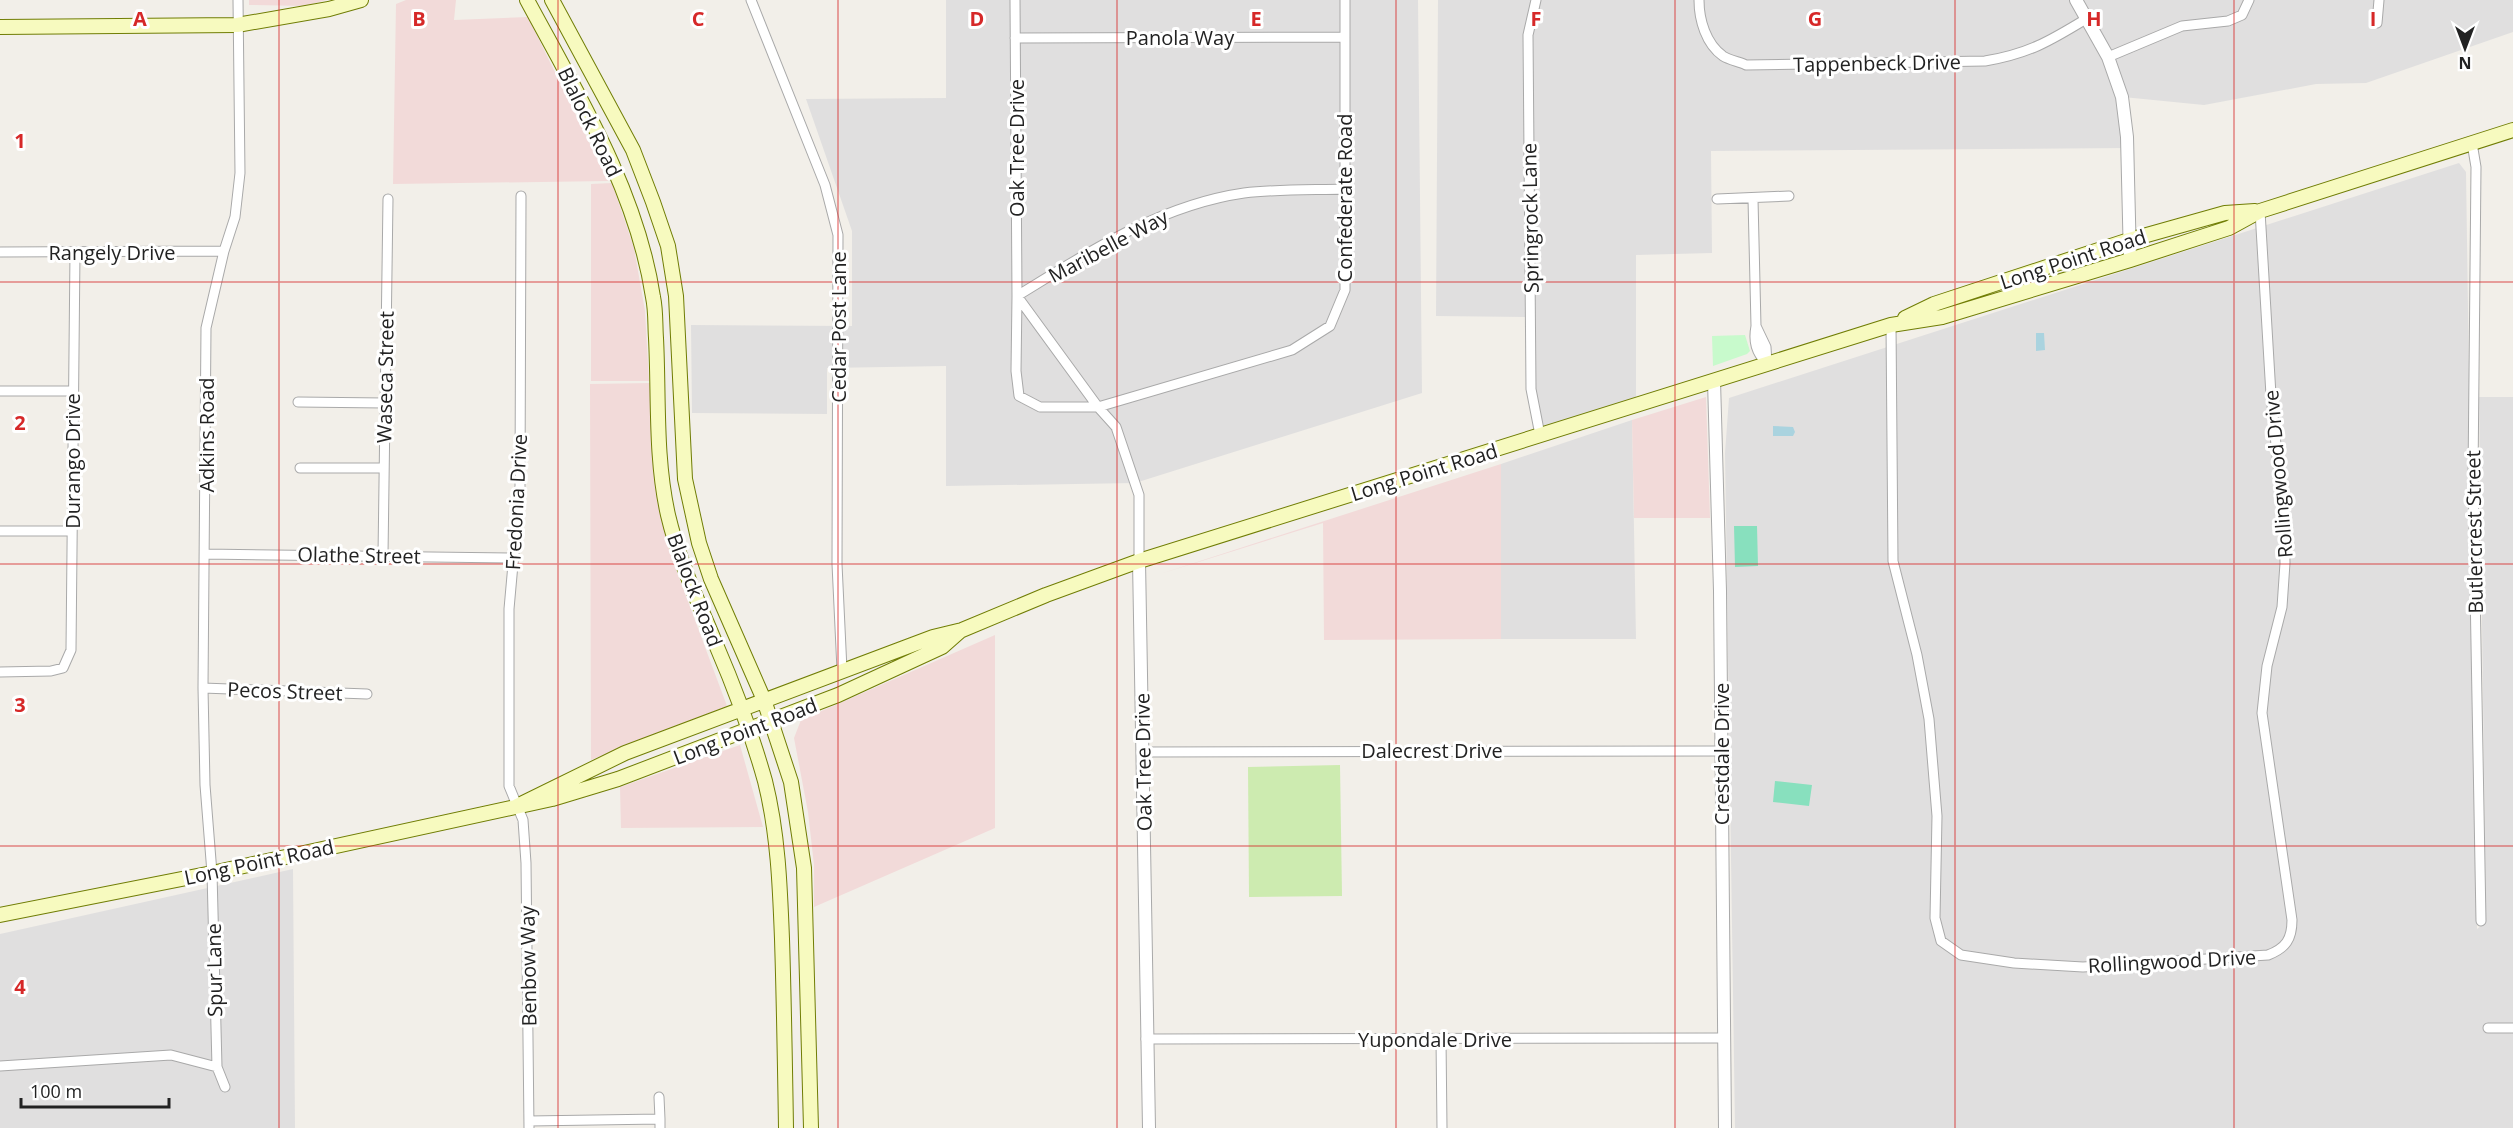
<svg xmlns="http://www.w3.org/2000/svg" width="2513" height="1128" viewBox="0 0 2513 1128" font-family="'Open Sans',sans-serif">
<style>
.residential{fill:#e0dfdf}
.commercial{fill:#f2dad9}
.grass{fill:#cdebb0}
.park{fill:#c8facc}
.pitch{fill:#88e0be}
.water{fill:#aad3df}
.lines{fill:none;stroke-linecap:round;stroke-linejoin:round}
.minor-casing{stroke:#a9a9a9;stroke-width:11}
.tertiary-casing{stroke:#a9a9a9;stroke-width:14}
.secondary-casing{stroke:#707d05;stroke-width:16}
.minor{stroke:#fff;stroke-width:9}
.tertiary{stroke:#fff;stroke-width:12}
.secondary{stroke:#f7fabf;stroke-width:14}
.grid{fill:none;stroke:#d62828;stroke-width:1.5;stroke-opacity:0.55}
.labels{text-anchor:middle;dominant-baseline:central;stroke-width:6;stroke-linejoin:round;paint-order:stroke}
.street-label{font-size:20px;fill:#222;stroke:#fff}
.grid-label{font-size:20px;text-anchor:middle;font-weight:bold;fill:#d62828;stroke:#fff;stroke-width:6;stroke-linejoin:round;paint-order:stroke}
</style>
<rect width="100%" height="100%" fill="#f2efe9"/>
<path class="residential" d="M946,0h472l4,393 -287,90 -189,3v-120l-119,2v46l-135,-1 -1,-88 161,1v-95l-46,-132 140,-1z
M1438,0h1075v32l-147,51 -50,1 -112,21 -81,-8 4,51 -416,3 1,102 -76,2v150l-96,30 -9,-46v-72l-95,-1z
M2459,163l7,9 11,757 9,-7 -7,-525h34v731h-778l-10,-675 4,-55z
M1632,420l4,219h-135v-175z
M293,869l2,259h-295v-194z"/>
<path class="commercial" d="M249,0h77l-20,6 -57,-1z
M406,0h50l-2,20 74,-3 80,164 -215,3 3,-180z
M612,183l22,65 11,63 4,70h-58v-197z
M651,383l4,98 19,83 53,142 -136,54 -1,-376z
M1706,397l4,121h-76l-2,-98z
M1501,464v175l-177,1 -1,-117 -163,51z
M995,635v193l-181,79v-42l-6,-53 -14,-74 7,-18z
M740,745l23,82 -142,1 -1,-41z"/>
<path class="grass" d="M1340,765l2,131 -93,1 -1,-130z"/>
<path class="park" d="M1745,335l5,16 -3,3 -34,12 -1,-30z"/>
<path class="pitch" d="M1734,526h23l1,40 -23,1z
M1775,781l37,4 -3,21 -36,-4z"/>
<path class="water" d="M2036,333h8l1,17 -9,1z
M1773,426l20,1 2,5 -2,4h-20z"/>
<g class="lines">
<g class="minor-casing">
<path id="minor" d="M751,0l74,185 13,50 -1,329 5,106
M1015,0l2,296 81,111 18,20 23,68v66
M1536,0l-8,35 3,354 9,46
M1699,0c0,20 7,44 24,56 6,4 17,6 23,9l239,-4c43,-7 65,-20 101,-42
M2377,23l2,-23
M1015,38l330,-1
M2108,57l74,-31 46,-5 14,-6 7,-15
M2472,143l4,24 -3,310 8,444
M1345,189c-33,1 -68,0 -101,4 -84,12 -157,60 -227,103l-1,75 3,25 21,11h58l194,-57 38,-24 15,-36v-290
M521,196l-1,290 -11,123v177l14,34 3,43 3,265
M1717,199l72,-3
M1753,199l3,127c-3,16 0,26 11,38l-1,-17 -10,-21
M0,252l224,-1
M1891,325l2,236 24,94 12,64 8,97 -2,102 6,23 20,14 53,8 69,4 185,-12c18,-7 24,-16 24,-35l-30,-207 5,-47 15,-59 3,-44 -1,-39 -13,-129 -11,-184
M0,391h72
M298,402l86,1
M300,468h84
M0,531h72
M205,554l308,4
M383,555l5,-356
M0,672l51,-1 12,-3 8,-18 4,-398
M203,688l164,6
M1143,752l578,-1
M2488,1028h25
M1146,1039l577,-1
M1441,1039l1,89
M0,1066l171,-11 46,12 8,20
M217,1067l-5,-194 -7,-88 -2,-97 3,-360 18,-77 11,-34 5,-44 -2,-173
M659,1097l1,22
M529,1121l131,-2v9"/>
</g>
<g class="tertiary-casing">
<path id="tertiary" d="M2076,0l32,57 14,40 5,40 3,123
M1714,381l6,210 5,537
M1139,561l10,567"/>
</g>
<g class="secondary-casing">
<path id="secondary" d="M527,0c50,93 110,191 126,297 3,14 2,28 3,41 3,59 -1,119 12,177 11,47 31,88 49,132 19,44 35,88 48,134 13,52 15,105 17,158 2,63 3,126 4,189
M552,0l81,150 20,52 15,44 8,50 9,183 14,64 12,36 53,121 27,82 13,86 7,260
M0,27l237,-2 92,-16 32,-9
M1905,318l29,-14 195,-64 96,-27 30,-2
M517,806l108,-53 308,-116 29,-7 84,-35 93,-34 752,-236 51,-8 188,-57 99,-32 31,-17 253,-81
M0,915l212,-42 340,-74 66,-20 220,-84 104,-48 17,-15"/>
</g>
<use href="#minor" class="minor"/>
<use href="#tertiary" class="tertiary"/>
<use href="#secondary" class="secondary"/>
</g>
<path class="grid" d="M279,0v1128M558,0v1128M838,0v1128M1117,0v1128M1396,0v1128M1675,0v1128M1955,0v1128M2234,0v1128M0,282h2513M0,564h2513M0,846h2513"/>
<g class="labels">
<g class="street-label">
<text x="1180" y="37">Panola Way</text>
<text transform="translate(1877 63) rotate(-1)">Tappenbeck Drive</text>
<text transform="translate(590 122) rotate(64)">Blalock Road</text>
<text transform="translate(1016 148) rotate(-90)">Oak Tree Drive</text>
<text transform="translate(1344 198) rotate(-90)">Confederate Road</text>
<text transform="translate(1530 218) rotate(-91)">Springrock Lane</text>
<text transform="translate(1108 246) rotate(-28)">Maribelle Way</text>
<text x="112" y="252">Rangely Drive</text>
<text transform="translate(2073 259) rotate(-18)">Long Point Road</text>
<text transform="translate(838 327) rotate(-90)">Cedar Post Lane</text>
<text transform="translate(385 377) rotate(-89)">Waseca Street</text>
<text transform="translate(206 435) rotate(-90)">Adkins Road</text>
<text transform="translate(72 461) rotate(-90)">Durango Drive</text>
<text transform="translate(1424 472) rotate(-17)">Long Point Road</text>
<text transform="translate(2278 474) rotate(-95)">Rollingwood Drive</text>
<text transform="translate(516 502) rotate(-87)">Fredonia Drive</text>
<text transform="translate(2474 532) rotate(-91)">Butlercrest Street</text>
<text transform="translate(359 555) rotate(1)">Olathe Street</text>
<text transform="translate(695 590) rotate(69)">Blalock Road</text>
<text transform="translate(285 691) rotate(2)">Pecos Street</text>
<text transform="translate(745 731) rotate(-21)">Long Point Road</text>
<text x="1432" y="750">Dalecrest Drive</text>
<text transform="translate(1721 754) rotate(-90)">Crestdale Drive</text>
<text transform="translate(1143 762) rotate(-91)">Oak Tree Drive</text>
<text transform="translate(259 862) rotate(-12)">Long Point Road</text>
<text transform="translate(2172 961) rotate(-3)">Rollingwood Drive</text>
<text transform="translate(528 966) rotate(-91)">Benbow Way</text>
<text transform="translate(214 970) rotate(-91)">Spur Lane</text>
<text x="1435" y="1039">Yupondale Drive</text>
</g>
</g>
<g class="grid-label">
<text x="140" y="26">A</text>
<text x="419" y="26">B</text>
<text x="698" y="26">C</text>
<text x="977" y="26">D</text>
<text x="1256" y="26">E</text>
<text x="1536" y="26">F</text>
<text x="1815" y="26">G</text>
<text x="2094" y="26">H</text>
<text x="2373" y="26">I</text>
<text x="20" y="148">1</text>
<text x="20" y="430">2</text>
<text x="20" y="712">3</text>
<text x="20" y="994">4</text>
</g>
<g transform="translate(2465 48) rotate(180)" stroke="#ffffff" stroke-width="4.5" paint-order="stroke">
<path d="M0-4.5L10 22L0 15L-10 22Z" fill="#222222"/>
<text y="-9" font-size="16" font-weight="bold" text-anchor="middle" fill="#222222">N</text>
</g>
<path d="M21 1098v9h148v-9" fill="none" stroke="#222222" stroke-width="3"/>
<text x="30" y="1098" font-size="18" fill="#222222" stroke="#ffffff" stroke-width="4.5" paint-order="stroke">100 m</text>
</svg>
